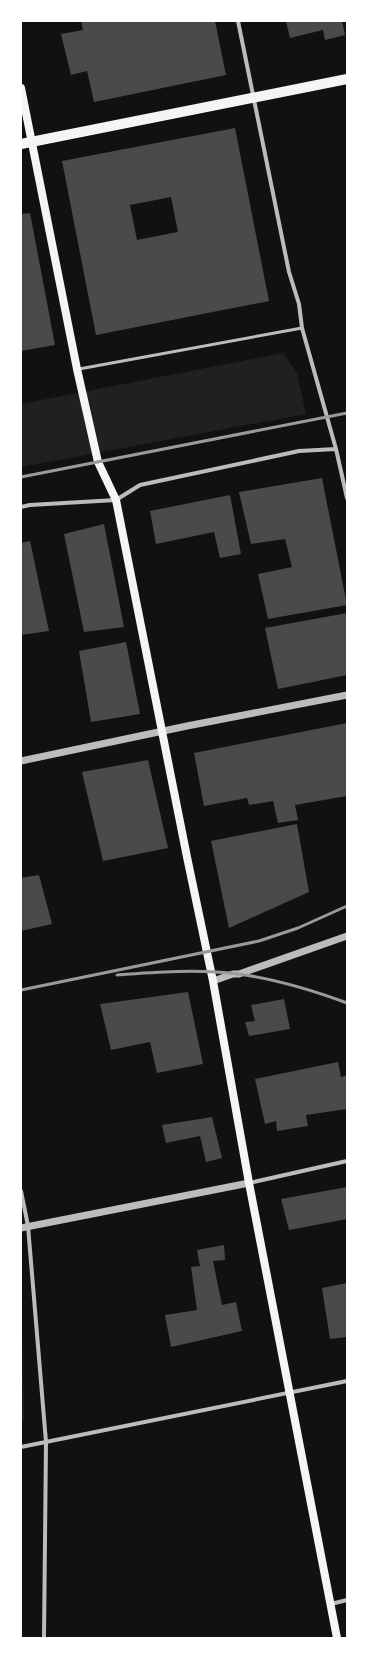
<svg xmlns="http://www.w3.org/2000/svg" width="368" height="1659" viewBox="0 0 368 1659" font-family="'Archivo Narrow',sans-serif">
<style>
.green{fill:#202020}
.building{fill:#4a4a4a;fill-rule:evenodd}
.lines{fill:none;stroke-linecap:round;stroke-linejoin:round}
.service{stroke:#bcbcbc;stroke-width:3}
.minor{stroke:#bcbcbc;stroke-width:4}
.tertiary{stroke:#bcbcbc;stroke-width:7}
.secondary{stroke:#f5f5f5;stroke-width:8}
.primary{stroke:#f5f5f5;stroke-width:10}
.rail{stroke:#9a9a9a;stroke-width:3}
</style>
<rect width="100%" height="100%" fill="#111"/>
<path class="green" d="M283,353l14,20 9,41 -285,53v-63z
M21,1293l3,127 -3,3z"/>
<path class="building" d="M81,21h134l11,54 -132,27 -7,-31 -16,4 -10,-41 22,-4z
M286,21h56l3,14 -20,5 -2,-10 -33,8z
M235,128l34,173 -173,34 -34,-174zM171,197l7,35 -41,8 -7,-35z
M30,213l25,132 -34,6v-137z
M322,478l25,127 -79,14 -10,-45 34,-7 -7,-28 -34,5 -12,-52z
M230,495l11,59 -21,4 -6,-26 -58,12 -6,-33z
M104,524l20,103 -40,5 -20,-98z
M30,541l19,90 -28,4v-92z
M347,613v62l-69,14 -13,-61z
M126,642l14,72 -49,8 -12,-71z
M347,723v73l-52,9 3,15 -20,3 -5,-22 -24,4 -2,-7 -43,8 -10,-53z
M148,760l20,88 -65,13 -21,-89z
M297,824l12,68 -80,36 -18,-87z
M39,875l13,49 -31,7v-53z
M188,992l15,72 -46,9 -7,-31 -39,8 -11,-46z
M284,999l6,30 -41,7 -4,-14 10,-1 -4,-16z
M338,1062l3,15 6,-2v34l-41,6 2,11 -31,5 -1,-10 -11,3 -10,-45z
M212,1117l10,41 -16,4 -6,-26 -34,7 -4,-18z
M347,1187v32l-58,11 -8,-31z
M224,1245l1,15 -12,1 9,44 14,-3 6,29 -71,16 -6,-32 32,-5 -6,-43 9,-1 -3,-16z
M347,1283v54l-17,2 -8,-51z"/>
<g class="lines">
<path class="service" d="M79,369l223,-41"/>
<path class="minor" d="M238,21l51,251 10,32 3,24 34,121 11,49
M21,507l9,-2 86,-5 24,-15 159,-34 37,-2
M249,1183l98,-22
M21,1191l7,35 18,216 -2,196
M21,1447l326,-66
M331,1604l16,-4"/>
<path class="tertiary" d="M21,761l166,-35 160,-31
M213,981l20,-7h6l108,-38
M21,1228l228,-45"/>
<path class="secondary" d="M21,88l56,281 21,93 18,38 71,357 26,124 36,202 88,455"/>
<path class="primary" d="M21,144l326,-65"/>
<path class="rail" d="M21,477l326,-64
M117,975c39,-3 82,-6 121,-1 38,5 74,16 109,29
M21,990l238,-49 39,-13 49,-22"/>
</g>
<rect width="368" height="1659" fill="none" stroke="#ffffff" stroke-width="44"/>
</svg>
